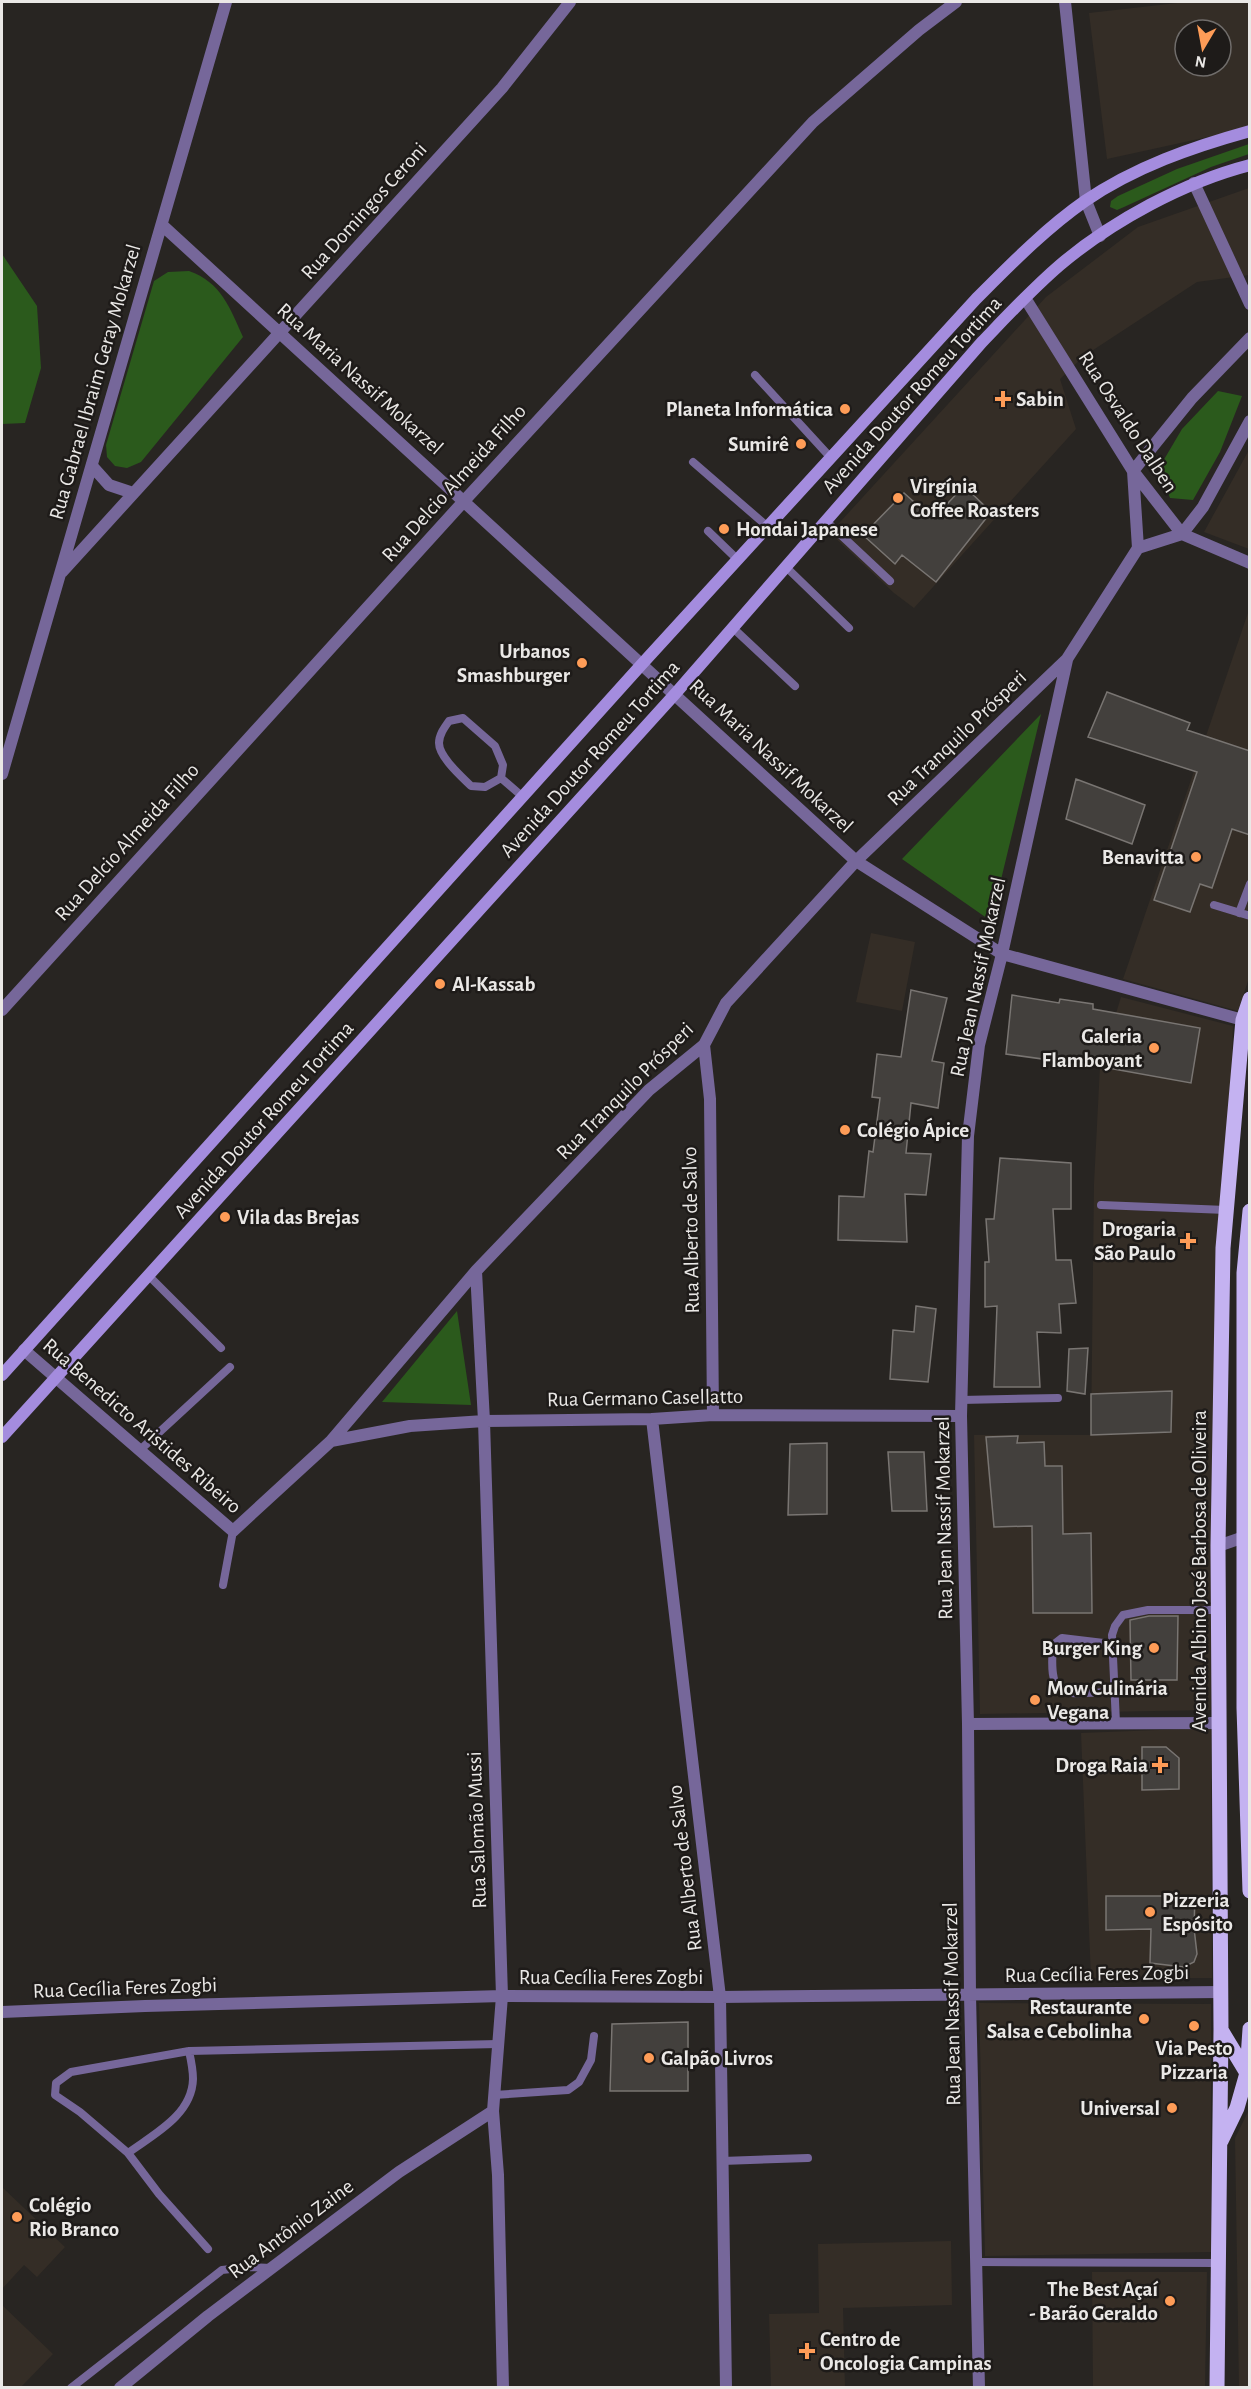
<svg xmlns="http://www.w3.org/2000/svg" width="1251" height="2389" viewBox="0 0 1251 2389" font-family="'Alegreya Sans',sans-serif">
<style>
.built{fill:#342d26;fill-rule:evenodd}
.green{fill:#2b5a1c}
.building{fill:#43403d;stroke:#797572;stroke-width:1.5}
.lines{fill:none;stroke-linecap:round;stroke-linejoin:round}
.service{stroke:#76679a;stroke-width:8}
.minor{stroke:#76679a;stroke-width:12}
.secondary{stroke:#a48cde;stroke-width:12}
.primary{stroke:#c4b2f1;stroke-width:15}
.poi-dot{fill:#fe9c57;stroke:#1e1b19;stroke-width:2}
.labels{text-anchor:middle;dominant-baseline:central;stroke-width:5;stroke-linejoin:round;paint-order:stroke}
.street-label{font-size:21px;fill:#eae8e6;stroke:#1e1b19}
.poi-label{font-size:21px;font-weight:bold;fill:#eae8e6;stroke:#1e1b19;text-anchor:start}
</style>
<rect width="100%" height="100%" fill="#282522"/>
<path class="built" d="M1186,2h63v126l-142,31 -18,-146zM1185,30h36v36h-36z
M1249,188v87l-52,7 -113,74 -24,23 16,50 -162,179 -20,-15 -64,-60 216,-236 92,-70z
M1249,450v99l-45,-17z
M1249,610l1,365 -12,36 -115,-32z
M871,933l44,9 -13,69 -46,-9z
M1121,997l112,29 -22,684 -231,4 -6,-279h117l3,-251 6,-118z
M1211,1728l1,250h-121l-10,-245z
M979,2003l232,1v248l-226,4z
M1249,2110l1,277 -11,1 -4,-250z
M2,2187l63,60 -28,30 -13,-12 -22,24z
M951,2241l1,64 -109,3 2,79h-74l-2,-73 50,-1 -1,-69z
M1092,2272h115l-2,115h-112z
M2,2305l51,49 -32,33h-19z"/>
<path class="green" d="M1249,144v10l-38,13 -87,40 -7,3 -7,-3 1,-6 7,-5 59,-27z
M2,254l35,52 4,62 -16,55 -23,1z
M189,271c32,11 41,37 54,66l-102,125 -14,6 -12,-2 -8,-9 -1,-12 48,-164 14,-9z
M1218,391l24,5 -22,56 -27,48 -23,-2 -11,-30 23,-39z
M1041,714l-50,207 -89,-62z
M457,1311l14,94 -89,-3z"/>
<path class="building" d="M964,486l27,26 -55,70 -34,-27 -7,9 -32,-29 41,-42 29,26z
M1107,692l83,31 -3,7 63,21v84l-18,-6 -20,59 -12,-4 -10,28 -36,-12 43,-128 -109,-35z
M1076,779l69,26 -13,39 -66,-25z
M911,990l36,8 -15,63 12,2 -6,45 -27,-5 -5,50 25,1 -5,41 -21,-1 2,48 -69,-2 1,-44 25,1 5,-46 4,1 7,-54 -8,-1 5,-43 24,3z
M1012,995l47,8 1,-4 33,5v5l107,19 -9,55 -83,-15 -102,-14z
M1000,1158l71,5v46h-18l3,51h15l5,43 -17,1 2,29 -24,-1 3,55h-46l3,-81 -12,1v-45h4l-3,-43h8z
M916,1306l20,3 -8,73 -38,-3 3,-49 21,2z
M1088,1348l-3,46 -18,-3 2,-42z
M1172,1391l-1,41 -80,3v-41z
M1018,1436l-1,7 27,-1 1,24h17l1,68 28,-1 1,80h-59l-1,-87 -38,1 -8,-90z
M827,1443v71l-39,1 2,-71z
M888,1452h36l3,59h-35z
M1149,1616h29l-1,64h-46l-1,-60z
M1142,1747h24l13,11v31l-37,1z
M1106,1896h89l-1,32 3,26 -3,8 -10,5 -34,-4 1,-34 -45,1z
M688,2022v69h-78l2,-67z"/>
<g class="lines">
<path class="service" d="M755,375l76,83
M693,462l75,65
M826,521l64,60
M708,531l30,29
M786,567l63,61
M733,628l62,58
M463,718l32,28 8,19 -2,13 -16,9 -14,-1c-9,-9 -32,-29 -32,-43 0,-8 5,-15 10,-22z
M501,778l22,19
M1214,905l36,11
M1239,913l11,-29
M1101,1205l125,5
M149,1276l72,72
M961,1400l97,-2
M140,1450l90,-83
M223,1585l10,-54
M1112,1644l-50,-6 -9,7c-5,60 12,47 61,47
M1116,1723l-4,-88 3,-9 8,-11 25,-5h71
M494,2095l74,-5 11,-8 12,-22 3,-24
M128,2153c26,-19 64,-38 65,-74 0,-9 -2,-19 -4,-28
M722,2161l86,-3
M208,2249l-49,-55 -31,-41 -48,-41 -25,-17 1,-12 15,-11 118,-21 309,-7
M977,2262l241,1
M71,2388l151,-118 26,-3 23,1"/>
<path class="minor" d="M1065,2l21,199 14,35
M1194,183l56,121
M162,225l694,636 146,93 241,66
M1025,298l108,173 49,63 68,29
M92,466l17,19 24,8
M1138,548l44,-14 21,-27 47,-86
M62,572l440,-484 68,-86
M2,774l224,-772
M2,1010l462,-509 349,-379 106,-92 37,-28
M704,1045l6,54 3,316
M476,1271l8,150 18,575 -9,115 5,64 5,213
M24,1350l209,181 98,-90 145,-170 173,-181 55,-45 22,-42 130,-142 211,-202 71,-111 -5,-77 59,-73 58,-60
M652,1419l68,578 6,391
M331,1441l79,-15 74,-5 168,-2 61,-4 248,1
M1218,1546l32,-11
M968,1724l251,-1
M2,2012l143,-6 357,-10 218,1 501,-5
M120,2388l88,-72 191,-144 94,-61
M979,2388l-9,-393 -2,-271 -7,-308 7,-280 11,-91 23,-91 65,-294"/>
<path class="secondary" d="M2,1375l640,-711 334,-365c35,-35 69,-70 109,-98 50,-34 107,-54 165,-70
M2,1437l673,-743 307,-352c25,-26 50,-53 78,-77 52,-44 124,-83 190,-100"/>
<path class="primary" d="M1250,1211l-6,62v435l6,183
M1221,2030l26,43
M1221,2141l16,-33 10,-35 3,-44
M1217,2388l4,-358 -3,-484 5,-298 20,-228 7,-21"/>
</g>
<g class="poi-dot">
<path d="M1000 390h6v6h6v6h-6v6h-6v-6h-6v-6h6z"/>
<circle cx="845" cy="409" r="6"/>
<circle cx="801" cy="444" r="6"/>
<circle cx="898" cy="498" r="6"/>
<circle cx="724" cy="529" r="6"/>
<circle cx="582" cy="663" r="6"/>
<circle cx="1196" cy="857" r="6"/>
<circle cx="440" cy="984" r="6"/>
<circle cx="1154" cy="1048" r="6"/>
<circle cx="845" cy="1130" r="6"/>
<circle cx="225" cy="1217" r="6"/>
<path d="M1185 1232h6v6h6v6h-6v6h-6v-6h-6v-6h6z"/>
<circle cx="1154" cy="1648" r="6"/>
<circle cx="1035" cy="1700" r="6"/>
<path d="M1157 1756h6v6h6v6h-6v6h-6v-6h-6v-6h6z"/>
<circle cx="1150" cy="1912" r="6"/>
<circle cx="1144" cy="2019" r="6"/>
<circle cx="1194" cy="2026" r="6"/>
<circle cx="649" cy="2058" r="6"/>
<circle cx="1172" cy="2108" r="6"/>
<circle cx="17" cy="2217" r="6"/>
<circle cx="1170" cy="2301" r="6"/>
<path d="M804 2342h6v6h6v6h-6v6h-6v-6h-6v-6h6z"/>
</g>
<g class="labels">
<g class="street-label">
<text transform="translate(364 211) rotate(-48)">Rua Domingos Ceroni</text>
<text transform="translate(360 379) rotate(42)">Rua Maria Nassif Mokarzel</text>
<text transform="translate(95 382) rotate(-74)">Rua Gabrael Ibraim Geray Mokarzel</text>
<text transform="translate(912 395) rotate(-48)">Avenida Doutor Romeu Tortima</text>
<text transform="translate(1128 422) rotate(57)">Rua Osvaldo Dalben</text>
<text transform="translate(454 483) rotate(-48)">Rua Delcio Almeida Filho</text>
<text transform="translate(957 738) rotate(-44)">Rua Tranquilo Prósperi</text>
<text transform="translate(771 756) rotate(43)">Rua Maria Nassif Mokarzel</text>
<text transform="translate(590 759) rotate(-48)">Avenida Doutor Romeu Tortima</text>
<text transform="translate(127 842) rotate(-48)">Rua Delcio Almeida Filho</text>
<text transform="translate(978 977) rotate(-78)">Rua Jean Nassif Mokarzel</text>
<text transform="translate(625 1091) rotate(-45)">Rua Tranquilo Prósperi</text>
<text transform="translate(264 1120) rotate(-48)">Avenida Doutor Romeu Tortima</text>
<text transform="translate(691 1230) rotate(-91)">Rua Alberto de Salvo</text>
<text transform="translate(645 1398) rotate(-1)">Rua Germano Casellatto</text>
<text transform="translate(142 1426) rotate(41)">Rua Benedicto Aristides Ribeiro</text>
<text transform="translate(944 1518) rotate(-91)">Rua Jean Nassif Mokarzel</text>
<text transform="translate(1199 1571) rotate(-90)">Avenida Albino José Barbosa de Oliveira</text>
<text transform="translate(477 1830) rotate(-92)">Rua Salomão Mussi</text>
<text transform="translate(685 1868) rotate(-97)">Rua Alberto de Salvo</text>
<text transform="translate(1097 1974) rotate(-1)">Rua Cecília Feres Zogbi</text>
<text x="611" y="1977">Rua Cecília Feres Zogbi</text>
<text transform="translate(125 1988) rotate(-2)">Rua Cecília Feres Zogbi</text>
<text transform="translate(952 2004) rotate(-91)">Rua Jean Nassif Mokarzel</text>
<text transform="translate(291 2229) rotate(-37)">Rua Antônio Zaine</text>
</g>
<g class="poi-label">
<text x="1016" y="399">Sabin</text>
<text x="833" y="409" text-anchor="end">Planeta Informática</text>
<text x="789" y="444" text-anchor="end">Sumirê</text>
<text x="910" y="486">Virgínia<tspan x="910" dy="24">Coffee Roasters</tspan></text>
<text x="736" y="529">Hondai Japanese</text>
<text x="570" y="651" text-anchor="end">Urbanos<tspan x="570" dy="24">Smashburger</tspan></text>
<text x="1184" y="857" text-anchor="end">Benavitta</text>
<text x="452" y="984">Al-Kassab</text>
<text x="1142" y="1036" text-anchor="end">Galeria<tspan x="1142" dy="24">Flamboyant</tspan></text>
<text x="857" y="1130">Colégio Ápice</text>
<text x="237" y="1217">Vila das Brejas</text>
<text x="1176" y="1229" text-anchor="end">Drogaria<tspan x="1176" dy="24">São Paulo</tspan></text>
<text x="1142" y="1648" text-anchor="end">Burger King</text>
<text x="1047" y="1688">Mow Culinária<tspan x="1047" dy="24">Vegana</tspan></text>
<text x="1148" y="1765" text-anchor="end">Droga Raia</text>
<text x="1162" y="1900">Pizzeria<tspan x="1162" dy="24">Espósito</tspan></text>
<text x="1132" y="2007" text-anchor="end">Restaurante<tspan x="1132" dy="24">Salsa e Cebolinha</tspan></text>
<text x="1194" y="2048" text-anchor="middle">Via Pesto<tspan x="1194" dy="24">Pizzaria</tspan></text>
<text x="661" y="2058">Galpão Livros</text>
<text x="1160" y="2108" text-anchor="end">Universal</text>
<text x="29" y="2205">Colégio<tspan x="29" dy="24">Rio Branco</tspan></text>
<text x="1158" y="2289" text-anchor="end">The Best Açaí<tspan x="1158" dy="24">- Barão Geraldo</tspan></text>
<text x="820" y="2339">Centro de<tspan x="820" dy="24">Oncologia Campinas</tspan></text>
</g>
</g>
<rect width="1251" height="2389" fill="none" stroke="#eae8e6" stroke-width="6"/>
<g transform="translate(1203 48) rotate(190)"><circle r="28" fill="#1e1b19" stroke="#706d6b" stroke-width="1.5"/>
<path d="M0-4.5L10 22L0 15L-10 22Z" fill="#fe9c57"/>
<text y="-9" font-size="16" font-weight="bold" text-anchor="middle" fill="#eae8e6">N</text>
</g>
</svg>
